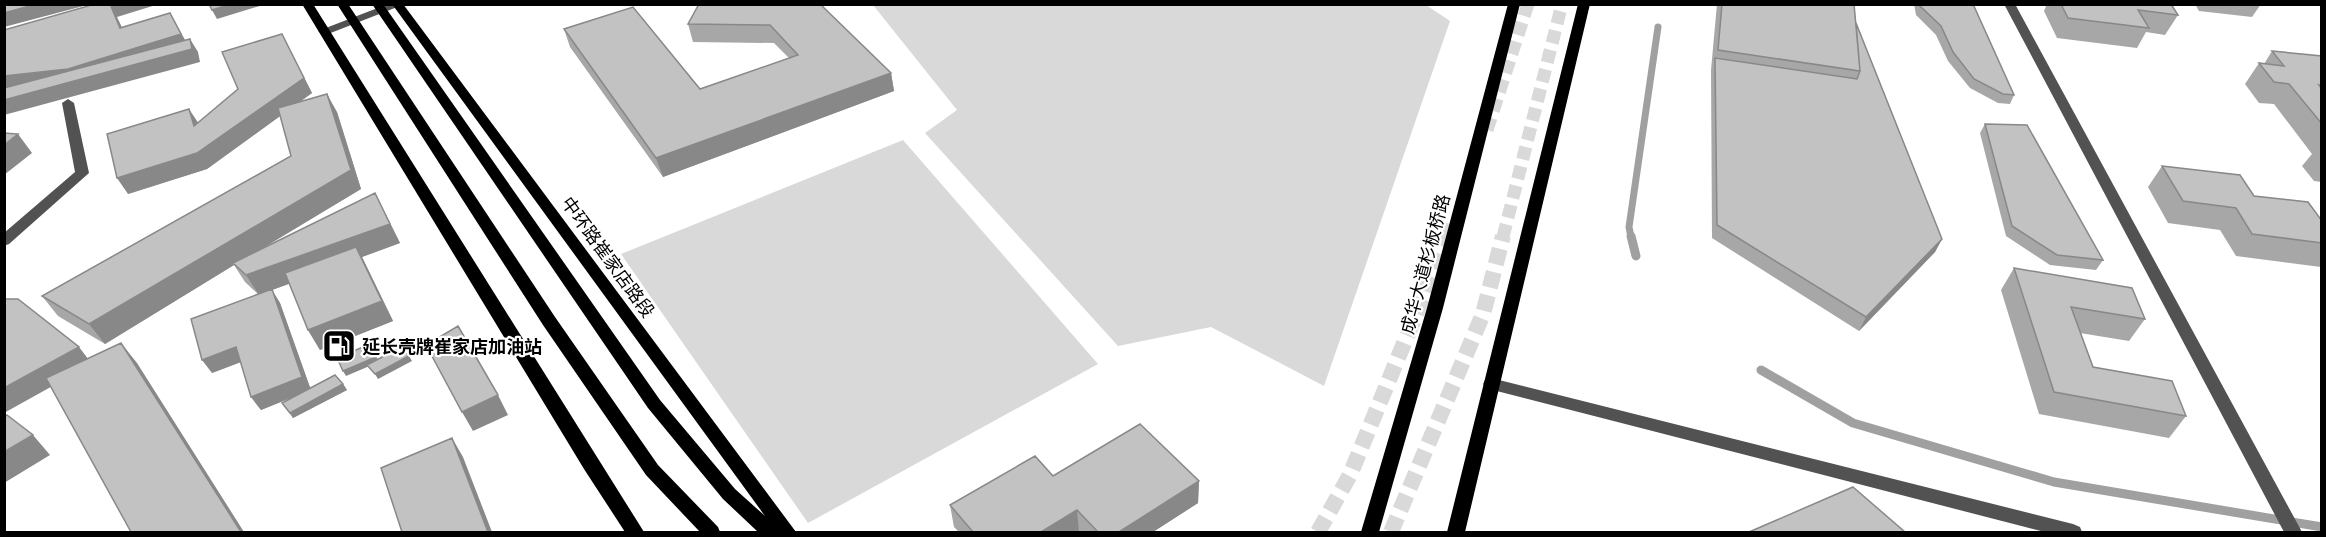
<svg xmlns="http://www.w3.org/2000/svg" width="2326" height="537" viewBox="0 0 2326 537" font-family="'DejaVu Sans','Noto Sans SC',sans-serif">
<style>
.green{fill:#d9d9d9}
.lines{fill:none;stroke-linecap:round;stroke-linejoin:round}
.stream-far1{stroke:#a0a0a0;stroke-width:7}
.stream{stroke:#a0a0a0;stroke-width:9}
.major-tunnel-far1{stroke:#d9d9d9;stroke-width:13;stroke-dasharray:13 7;stroke-linecap:butt}
.major-tunnel{stroke:#d9d9d9;stroke-width:16;stroke-dasharray:16 8;stroke-linecap:butt}
.minor{fill:#525252;fill-rule:evenodd}
.major{fill:#000;fill-rule:evenodd}
.wall{fill:#a7a7a7}
.shaded-wall{fill:#888}
.building{fill:#c2c2c2;stroke:#888;stroke-width:1.5}
.labels{text-anchor:middle;dominant-baseline:central;stroke-width:4.5;stroke-linejoin:round;paint-order:stroke}
.street-label{font-size:18px;fill:#000;stroke:#fff}
.poi-label{font-size:18px;font-weight:bold;fill:#000;stroke:#fff;text-anchor:start}
</style>
<rect width="100%" height="100%" fill="#fff"/>
<path class="green" d="M1426,5l24,16 -126,365 -113,-59 -93,19 -193,-213 32,-23 -84,-105z
M903,140l195,224 -290,159 -187,-269z"/>
<g class="lines">
<path class="stream-far1" d="M1631,237l-2,-10 29,-200"/>
<path class="stream" d="M1631,236l5,20
M1761,370l92,53 201,59 268,45"/>
<path class="major-tunnel-far1" d="M1487,130l41,-126
M1447,237l5,-12
M1503,237l59,-233"/>
<path class="major-tunnel" d="M1318,532l32,-57 98,-239
M1391,532l92,-218 20,-78"/>
<path class="minor" d="M388,4h17l-77,30 -4,1 -6,-4z
M2004,4h11l287,528h-18z
M68,99l6,4 15,70 -80,71 -5,2v-13l71,-61 -13,-69z
M1491,378l582,146 7,3 2,5h-37l-560,-144 -2,-4 2,-4z"/>
<path class="major" d="M302,4h11l331,528h-19l-41,-63z
M337,4h11l207,313 103,148 60,62 2,5h-20l-54,-57 -103,-150z
M372,4h11l277,396 75,89 30,27 -373,-512h11l393,528h-38l-35,-33 -75,-91z
M1508,4h12l-77,304 -64,224h-18l66,-224z
M1578,4h12l-125,528h-18z"/>
</g>
<path class="wall" d="M820,4l71,69 3,18 -231,86 -93,-130 -6,-18 136,60 89,-31 -15,-15 -81,-1 -5,-18z
M1717,4h137l2,18 86,217 -7,13 -76,79 -147,-93 -1,-168z
M1914,4h59l41,91 -4,9 -12,-1 -28,-15 -22,-27 -12,-26 -20,-20z
M2047,4h124l7,11 -13,20 -19,-3 -9,16 -80,-10 -13,-27z
M2195,4h66l-9,13 -53,-6z
M282,34l30,59 -11,8 36,11 24,77 -97,58 111,-54 25,50 -38,14 31,64 -73,29 -12,-20 -19,-46 -17,6 8,13 30,85 33,-4 4,6 -54,28 -11,-15 8,-5 -29,12 -10,-13 -10,-35 -29,11 46,-79 -13,-12 -11,-17 -129,79 -47,-28 -16,-20 249,-140 -11,-40 -73,53 -79,25 70,-71 40,-34z
M2272,51l50,5v126l-8,-1 -12,-15 10,-12 -38,-50 -15,-1 -14,-19 14,-21 5,1z
M1985,124l118,136 -7,10 -46,-5 -44,-29 -26,-103z
M2162,166l92,30 68,25v45l-1,1 -85,-11 -16,-26 -52,-7 -20,-36z
M2014,268l131,51 -16,22 -49,-8 13,34 93,49 -17,22 -130,-24 -38,-124z
M1053,476l146,5 -1,22 -45,29h-194l-5,-5 -4,-22z"/>
<path class="shaded-wall" d="M37,4h54l-87,23v-14z
M110,4h49l-42,13 11,23 -8,-12z
M231,4h35l-49,15 -5,-9z
M170,13l19,34 1,-8 8,13 2,10 -196,53v-39z
M282,34l30,59 -105,76 -79,25 -11,-16 80,-25z
M891,73l3,18 -231,86 -7,-19z
M327,94l10,18 24,77 -126,76 -2,-2 1,2 -129,79 -16,-20 262,-154z
M189,109l10,15 -5,2z
M18,134l14,19 -28,22v-30z
M375,193l25,50 -38,14 31,64 -73,29 -12,-20 53,-73 -89,33 8,13 31,87 -50,20 -10,-13 8,-102 -13,-20z
M1942,239l-7,13 -76,79 7,-14z
M121,343l16,20 107,169h-3z
M370,344l9,18 -33,14 -3,-5z
M79,347l13,17 -88,49v-25z
M236,347l10,13 -34,13 -10,-13z
M409,356l3,5 -34,18 -3,-5z
M343,384l4,6 -54,28 -3,-5z
M498,395l10,20 -35,16 -11,-19z
M33,435l17,20 -46,28v-31z
M452,438l11,19 29,75h-6z
M1199,481l-1,22 -45,29h-34z
M1077,510l2,22h-38z"/>
<path class="building" d="M4,4h33l-33,9z
M95,4h15l10,24 50,-15 11,21 -113,35 -64,7v-46z
M209,4h22l-19,6z
M699,4h121l71,69 -235,85 -92,-129 69,-22 67,82 98,-34 -28,-30 -82,-1z
M1722,4h132l6,67 -142,-21z
M1919,4h54l41,91 -11,-1 -29,-15 -21,-27 -12,-26 -21,-20z
M2061,4h110l7,11 -40,-5 11,18 -81,-10z
M1856,23l86,216 -76,78 -149,-92 -2,-167 142,21 3,-8z
M282,34l22,44 -107,75 -80,25 -10,-44 82,-25 5,17 44,-37 -16,-37z
M190,39l2,10 -188,51v-12z
M2272,51l50,5v30l-3,-1 3,4v35l-33,-40 -15,-2 -15,-19 25,3z
M327,94l24,76 -262,154 -47,-28 249,-140 -13,-48z
M1985,124l42,1 76,135 -46,-5 -45,-29z
M4,133l14,1 -14,11z
M2162,166l78,9 14,21 54,6 14,19v22l-70,-9 -16,-26 -53,-7z
M375,193l15,31 -144,51 -13,-12z
M356,247l26,54 -74,29 -23,-57z
M2014,268l118,20 13,31 -74,-12 22,60 79,14 14,35 -132,-24z
M272,289l30,88 -51,20 -15,-50 -34,13 -11,-41z
M4,299h14l61,48 -75,41z
M458,326l40,69 -36,17 -36,-67z
M121,343l120,189h-110l-85,-154z
M370,344l6,13 -33,14 -6,-13z
M401,347l8,9 -34,18 -8,-9z
M335,375l8,9 -53,29 -8,-10z
M7,415l26,20 -29,17v-35z
M1140,424l59,57 -80,51h-21l-21,-22 -36,22h-68l-23,-27 85,-49 18,20z
M452,438l36,94h-86l-21,-64z
M1853,487l52,45h-156z"/>
<defs>
<g id="fuel-square" transform="scale(1.725)"><rect x="-9" y="-9" width="18" height="18" rx="4" fill="#000" stroke="#fff"/><path d="M-5.5-6h7V0h2V4h1.3V-2.5L3-4.5l.8-.8L6-3V5H2.5V1h-1V6h-7ZM-4.2-4.7v3.2H.2V-4.7Z" fill="#fff"/></g>
</defs>
<g fill-rule="evenodd">
<use href="#fuel-square" x="339" y="346"/>
</g>
<g class="labels">
<g class="street-label">
<text transform="translate(608 257) rotate(54)">中环路崔家店路段</text>
<text transform="translate(1425 264) rotate(-75)">成华大道杉板桥路</text>
</g>
<g class="poi-label">
<text x="362" y="346">延长壳牌崔家店加油站</text>
</g>
</g>
<rect width="2326" height="537" fill="none" stroke="#000000" stroke-width="12"/>
</svg>
